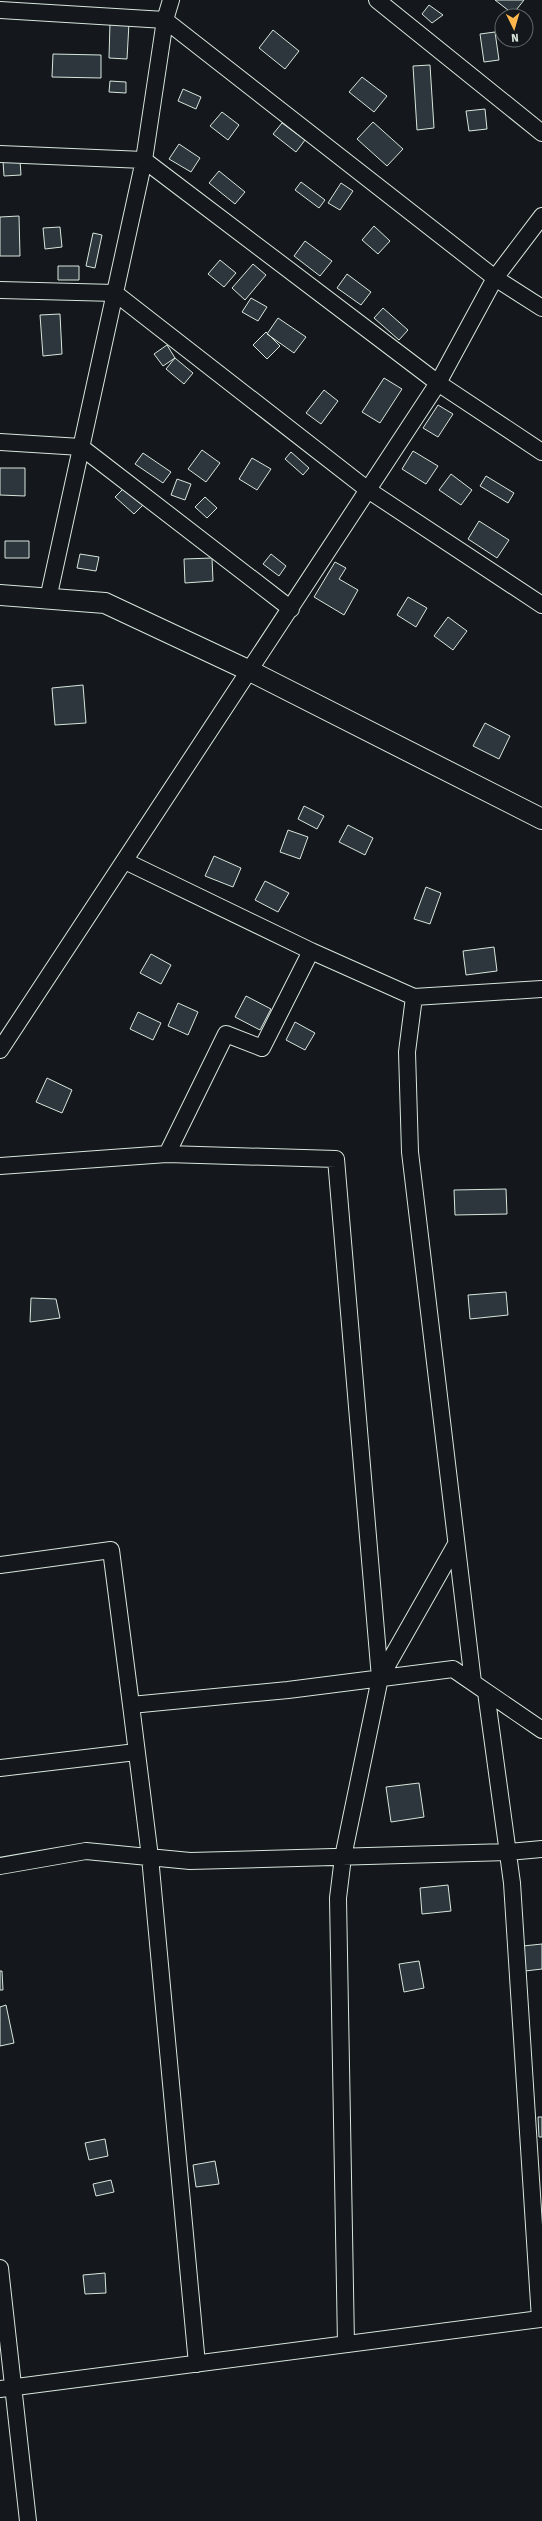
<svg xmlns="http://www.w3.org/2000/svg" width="542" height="2521" viewBox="0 0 542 2521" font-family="'Fira Sans',sans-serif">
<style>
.building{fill:#2c363c;stroke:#d8e6dc}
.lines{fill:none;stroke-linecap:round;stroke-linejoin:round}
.minor-casing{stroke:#d8e6dc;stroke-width:18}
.tertiary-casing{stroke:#d8e6dc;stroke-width:22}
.minor{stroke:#14181c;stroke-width:16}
.tertiary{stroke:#14181c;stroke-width:20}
</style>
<rect width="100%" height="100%" fill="#14181c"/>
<path class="building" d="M495,0h29l-11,14z
M429,5l14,10 -11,8 -10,-9z
M110,22l19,1 -2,36 -18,-1z
M273,30l26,21 -14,18 -26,-21z
M495,32l4,28 -15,2 -4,-28z
M53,54l48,1v23l-49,-1z
M430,65l4,63 -17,2 -4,-64z
M362,77l25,19 -13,16 -25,-20z
M110,81l16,1v11l-17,-1z
M183,89l18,8 -5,12 -18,-8z
M485,109l2,20 -18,2 -3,-20z
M222,112l17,13 -11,15 -18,-14z
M373,122l30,27 -16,17 -30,-27z
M282,123l23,17 -9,12 -23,-18z
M179,144l21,14 -9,14 -22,-13z
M20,160l1,15 -17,1 -1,-15z
M219,171l26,21 -10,12 -26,-21z
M301,182l24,18 -6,8 -24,-18z
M341,183l12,8 -13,19 -12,-7z
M19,216l1,40h-20v-39z
M374,226l16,15 -12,13 -16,-14z
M60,227l2,20 -17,2 -2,-21z
M93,233l9,2 -7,33 -9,-2z
M305,241l27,20 -12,15 -26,-20z
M220,260l16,13 -12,14 -16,-13z
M253,264l13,11 -21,25 -13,-12z
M58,266h21v14h-21z
M347,274l24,18 -10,13 -24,-17z
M251,298l16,9 -9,14 -16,-9z
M383,308l25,22 -9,10 -25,-22z
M60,314l2,40 -19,2 -3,-41z
M278,318l28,19 -12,16 -27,-19z
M266,332l14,14 -13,13 -14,-14z
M167,345l8,13 -12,8 -9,-12z
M175,358l18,15 -9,11 -18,-15z
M384,378l18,11 -22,34 -18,-11z
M324,390l14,11 -17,23 -15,-11z
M438,405l15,9 -15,23 -15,-9z
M202,450l18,13 -14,19 -18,-13z
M413,451l25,15 -12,18 -24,-15z
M291,452l18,16 -6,7 -18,-16z
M143,453l28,19 -8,11 -28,-19z
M252,458l19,11 -14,21 -18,-11z
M0,468h25v28l-25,-1z
M451,474l21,16 -11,15 -22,-15z
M486,476l28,17 -6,10 -28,-17z
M177,479l14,5 -6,16 -14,-5z
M124,488l19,17 -9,9 -19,-17z
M205,497l12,11 -10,10 -12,-11z
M479,521l30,19 -12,18 -29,-19z
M5,541h24v17h-24z
M80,554l19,3 -3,14 -19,-3z
M271,554l15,12 -7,10 -16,-12z
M212,558l1,23 -28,2 -1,-24z
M335,562l11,6 -7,11 19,11 -14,25 -30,-18z
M408,597l19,11 -11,19 -19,-12z
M448,617l19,14 -14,19 -19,-14z
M83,685l3,38 -31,2 -3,-37z
M485,723l25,13 -11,23 -26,-13z
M304,806l20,10 -7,13 -19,-10z
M348,825l25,13 -8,17 -26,-13z
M288,830l20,7 -8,22 -20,-7z
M214,856l27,12 -8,19 -28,-11z
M265,881l24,12 -11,19 -23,-12z
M426,887l15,6 -11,31 -16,-5z
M494,947l3,24 -31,4 -3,-24z
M151,954l20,11 -10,19 -21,-11z
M246,996l25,13 -11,21 -25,-13z
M178,1003l20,9 -10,23 -20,-9z
M138,1012l23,11 -8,17 -23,-11z
M295,1022l20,11 -10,17 -19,-10z
M47,1078l25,12 -10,23 -26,-11z
M506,1189l1,25 -52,1 -1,-25z
M506,1292l2,23 -38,4 -2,-24z
M31,1298l25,1 4,19 -30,4z
M419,1783l5,34 -33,5 -5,-35z
M448,1885l3,26 -29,3 -2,-26z
M542,1944v25l-17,2 -2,-25z
M419,1961l5,27 -20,4 -5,-28z
M0,1971h2l1,19h-3z
M6,2005l8,38 -14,3v-39z
M538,2117h4v20h-3z
M105,2139l3,17 -19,4 -4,-17z
M215,2161l4,23 -23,3 -3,-22z
M111,2180l3,12 -18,4 -3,-12z
M105,2273l1,20 -21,1 -2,-19z"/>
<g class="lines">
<g class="minor-casing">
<path id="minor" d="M377,0l165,133
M0,10l165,10 330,258 47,30
M0,154l144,6 294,223 104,69
M0,290l115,3 253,197 174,115
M0,442l81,5 210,162
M48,599l96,-439 21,-140 6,-20
M125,861l186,90 103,46 128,-8
M414,997l-7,55 3,100 63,530
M0,1050l438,-667 57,-105 47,-62
M167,1154l169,5 44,519
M0,1166l167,-12 59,-120 36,14 49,-97
M0,1565l111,-15 20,155 157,-15 165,-21 89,61
M131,1705l19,152 47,507
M0,1768l136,-16
M0,1866l86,-15 104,10 318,-9 34,-3
M0,2268l28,253
M346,2344l-8,-446 5,-41 37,-179 75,-132
M0,2389l540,-70 -28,-436 -26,-191"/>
</g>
<g class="tertiary-casing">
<path id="tertiary" d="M0,595l105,8 145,68 292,148"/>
</g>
<use href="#minor" class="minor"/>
<use href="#tertiary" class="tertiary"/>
</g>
<g transform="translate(514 28) rotate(175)"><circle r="19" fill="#14181c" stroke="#626a69"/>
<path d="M0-3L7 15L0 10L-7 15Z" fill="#ffb74d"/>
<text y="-6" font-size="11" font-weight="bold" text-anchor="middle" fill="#d8e6dc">N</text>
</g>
</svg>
